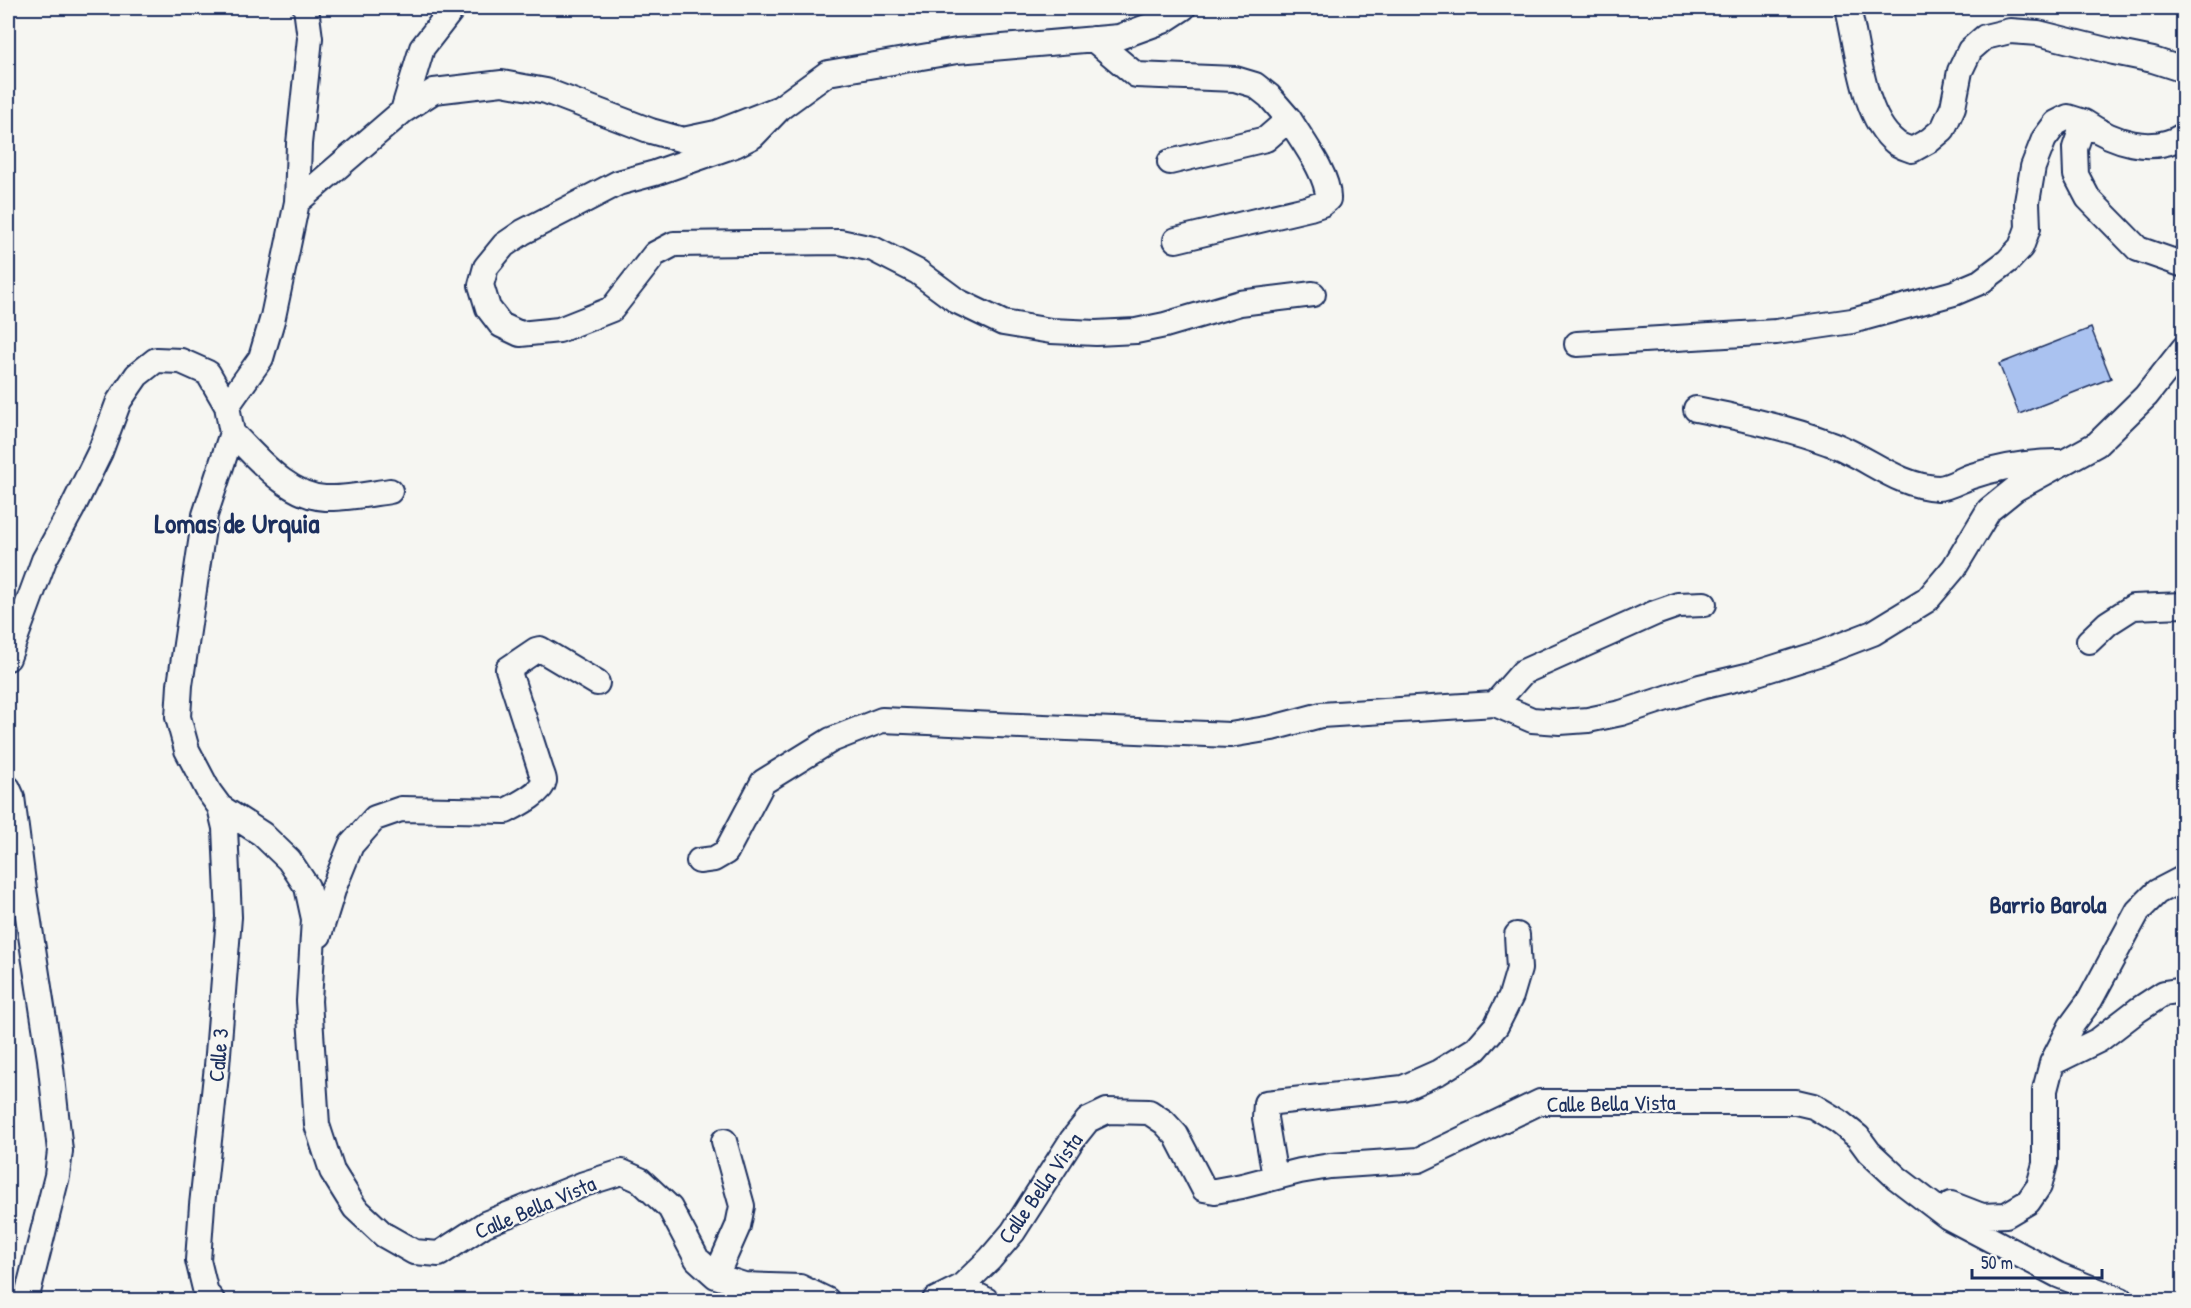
<svg xmlns="http://www.w3.org/2000/svg" width="2191" height="1308" viewBox="0 0 2191 1308" font-family="'Patrick Hand',sans-serif">
<style>
.building{fill:#aac2f0;stroke:#1b2f5e;stroke-width:1.5}
.lines{fill:none;stroke-linecap:round;stroke-linejoin:round}
.minor-casing{stroke:#1b2f5e;stroke-width:28}
.minor{stroke:#f6f6f2;stroke-width:24}
.labels{text-anchor:middle;dominant-baseline:central;stroke-width:4.5;stroke-linejoin:round;paint-order:stroke}
.street-label{font-size:22px;fill:#1b2f5e;stroke:#f6f6f2}
.neighbourhood-label{font-size:24px;font-weight:bold;fill:#1b2f5e;stroke:#f6f6f2}
.district-label{font-size:28px;font-weight:bold;fill:#1b2f5e;stroke:#f6f6f2}
</style>
<rect width="100%" height="100%" fill="#f6f6f2"/>
<filter id="ink" filterUnits="userSpaceOnUse"><feTurbulence type="fractalNoise" baseFrequency=".0167" numOctaves="2"/><feDisplacementMap in="SourceGraphic" scale="12" xChannelSelector="R" yChannelSelector="G"/><feConvolveMatrix kernelMatrix="1 2 1 2 8 2 1 2 1" color-interpolation-filters="sRGB"/></filter>
<g filter="url(#ink)">
<path class="building" d="M2091,328l20,50 -92,36 -20,-50z"/>
<g class="lines">
<g class="minor-casing">
<path id="minor" d="M1848,8c10,39 14,108 47,134 4,4 12,6 17,8l18,-10 13,-11 10,-22 7,-36 10,-21 15,-13 25,-6 28,2 76,19 39,8 31,10
M1093,39l43,36 99,4 20,6 14,11 20,23 -23,20 -96,23
M780,108l-27,28 -18,9 -80,28 -37,10 -95,49 -19,13 -18,22 -5,18 7,23 13,17 19,9 39,-4 53,-21 43,-55 19,-10 166,-2 33,7 45,23 39,29 46,22 48,8 45,2 40,-2 29,-6 75,-22 73,-9
M403,111l19,-63 31,-40
M2184,135c-32,21 -72,6 -100,-13l-9,26 1,27 12,23 50,51 46,16
M297,202l106,-91 31,-20 68,-8 44,8 105,40 32,9 33,-7 64,-25 48,-35 129,-22 162,-14 44,-16 20,-13
M1176,240l134,-32 12,-4 6,-5c1,-24 -27,-60 -39,-80
M1577,344l199,-12 76,-11 102,-28 26,-11 28,-21 13,-14 7,-19 -1,-26 6,-35 11,-28 12,-16 12,-6 16,5
M227,406l34,-48 12,-41 24,-115 2,-58 11,-106 -4,-30
M1696,409c45,9 90,18 133,34 38,13 67,43 109,45 11,0 24,-9 34,-12 28,-9 57,-14 86,-14
M232,433c25,24 55,63 93,65 21,1 44,-4 65,-7
M2089,641l19,-18 25,-16 51,-2
M8,658l36,-98 28,-51 28,-57 19,-51 18,-26 19,-15 25,1 27,12 19,33 5,27 -27,82 -25,170 -2,32 9,33 22,42 11,15 42,27 27,26 18,27 7,32 -5,82 8,124 15,46 23,37 29,27 30,17 25,2 46,-30 99,-40 38,-12 18,8 30,28 27,51 19,17 28,9 56,2 27,13
M1495,704l28,-32 132,-59 23,-8 26,-1
M8,788l4,9 12,93 26,169 10,92 -3,25 -31,124
M699,861l15,-2 12,-7 37,-70 68,-42 51,-20 348,15 42,-7 49,-13 174,-11 37,16 28,2 28,-2 33,-7 79,-26 51,-12 70,-22 52,-20 54,-33 27,-32 35,-58 26,-21 82,-45 49,-48 38,-48
M319,935l15,-48 17,-42 24,-27 26,-9 105,2c9,-5 36,-18 38,-30 0,-3 -2,-7 -3,-10l-33,-102 28,-19 4,-1 57,34
M2052,1063l47,-23 39,-30 26,-17 20,-3
M1275,1177l-10,-59 1,-15 137,-15 36,-16 37,-23 20,-23 15,-30 8,-27 -2,-34
M1951,1204l31,12 24,-1 22,-13 11,-16 6,-22v-74l7,-27 19,-37 19,-26 48,-89 19,-19 27,-14
M716,1276l22,-50 4,-20 -18,-65
M961,1287l25,13
M212,1300l-6,-7 -8,-33 4,-55 15,-139 12,-149 -4,-89 -5,-21
M935,1300l26,-13 29,-28 23,-27 59,-92 16,-20 19,-9 42,1 15,10 12,13 28,54 11,2 27,-5 58,-15 30,-5 89,-6 121,-58h256l17,4 25,15 20,16 11,15 28,26 51,39 110,58 63,25"/>
</g>
<use href="#minor" class="minor"/>
</g>
</g>
<g class="labels">
<g class="street-label">
<text transform="translate(218 1055) rotate(-85)">Calle 3</text>
<text transform="translate(1611 1103) rotate(-1)">Calle Bella Vista</text>
<text transform="translate(1040 1188) rotate(-55)">Calle Bella Vista</text>
<text transform="translate(535 1207) rotate(-23)">Calle Bella Vista</text>
</g>
<g class="neighbourhood-label">
<text x="2048" y="904">Barrio Barola</text>
</g>
<g class="district-label">
<text x="237" y="523">Lomas de Urquia</text>
</g>
</g>
<rect width="2191" height="1308" fill="none" stroke="#f6f6f2" stroke-width="30"/>
<rect x="15" y="15" width="2161" height="1278" fill="none" stroke="#1b2f5e" stroke-width="2" filter="url(#ink)"/>
<path d="M1972 1269v9h130v-9" fill="none" stroke="#1b2f5e" stroke-width="3"/>
<text x="1981" y="1269" font-size="18" fill="#1b2f5e" stroke="#f6f6f2" stroke-width="4.5" paint-order="stroke">50 m</text>
</svg>
